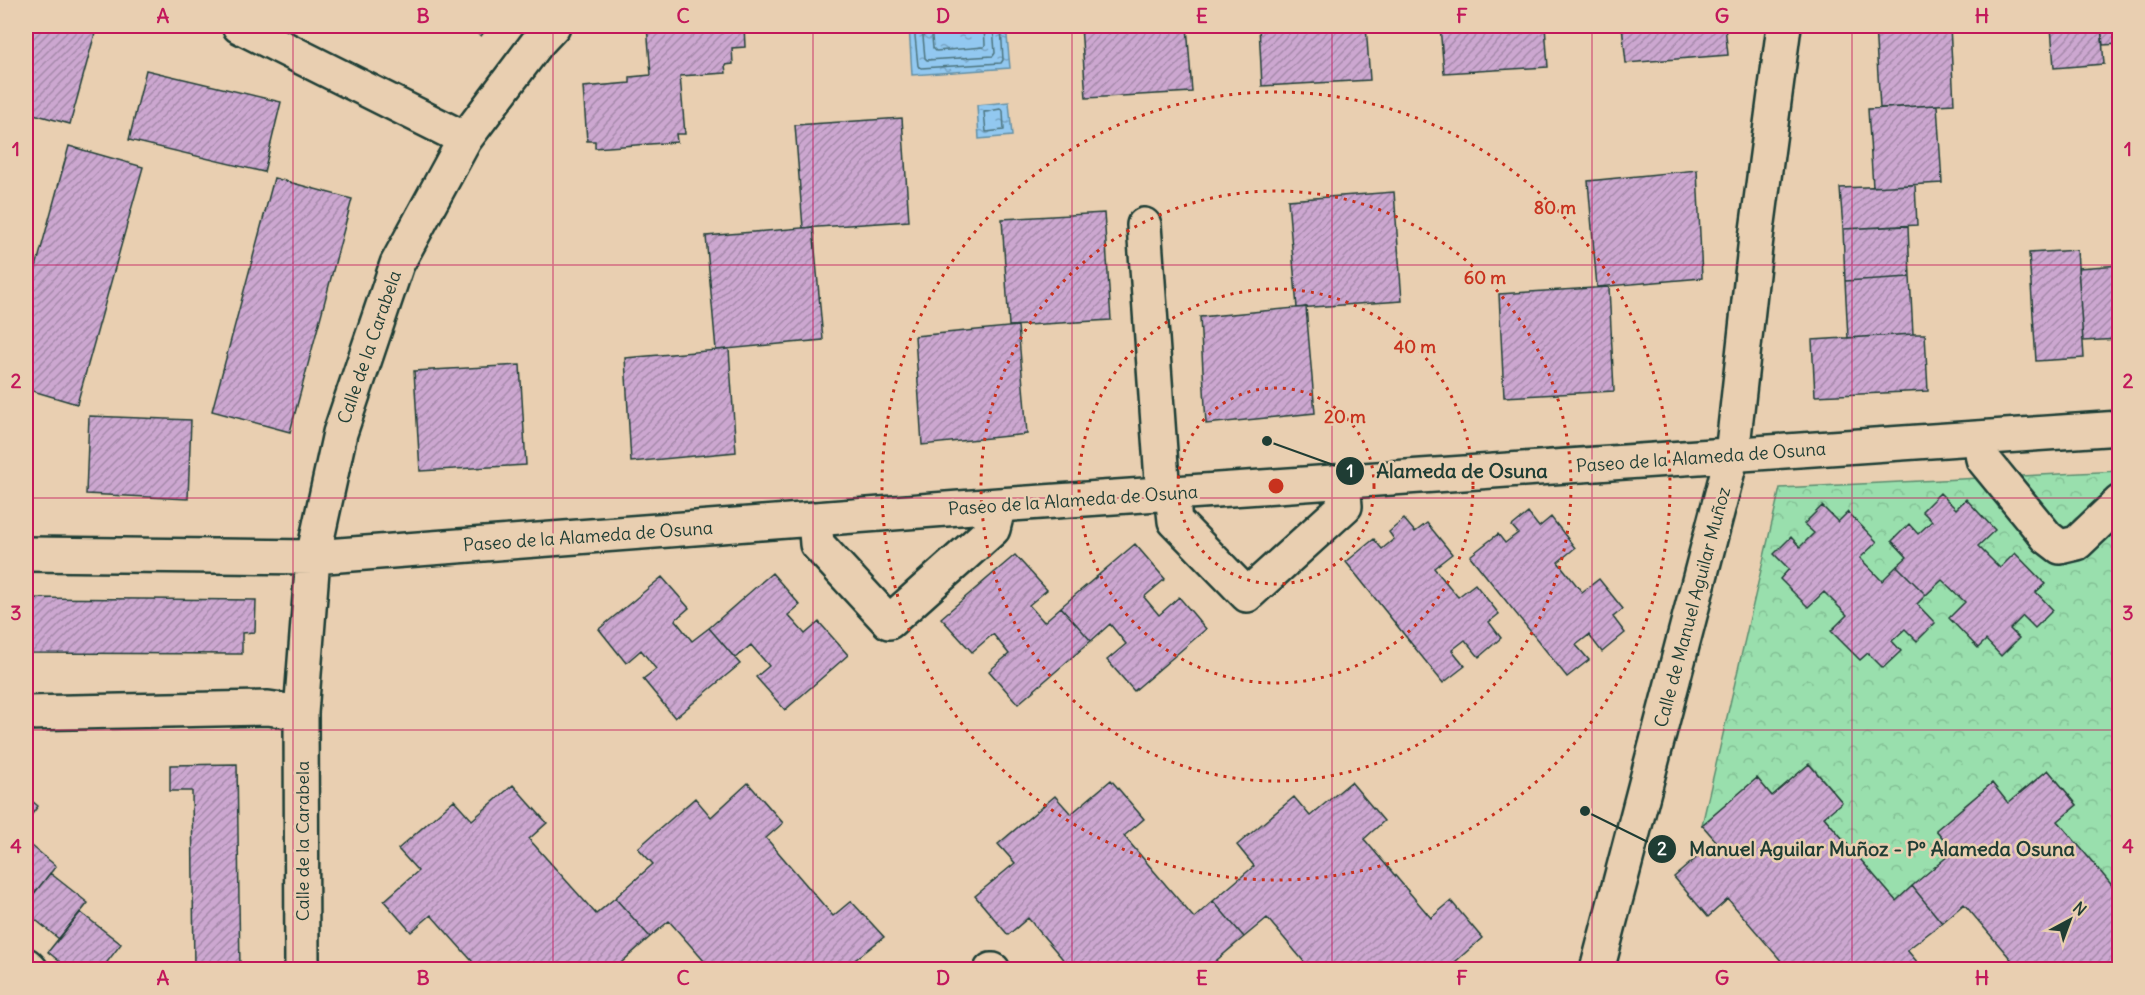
<svg xmlns="http://www.w3.org/2000/svg" width="2145" height="995" viewBox="0 0 2145 995" font-family="Delius,sans-serif">
<style>
.park{fill:url(#park-crowns);stroke:#5c8e70;stroke-width:1.5}
.water{fill:url(#water-ripples);stroke:#6490a5;stroke-width:1.5}
.lines{fill:none;stroke-linecap:round;stroke-linejoin:round}
.shore{stroke:#4d757f;stroke-width:1.5}
.building{fill:url(#building-hatch);stroke:#1f3d34;stroke-width:1.5}
.minor-casing{stroke:#1f3d34;stroke-width:38}
.minor{stroke:#e9cfb1;stroke-width:33}
.grid{fill:none;stroke:#c2185b;stroke-width:1.5;stroke-opacity:0.55}
.ring{fill:none;stroke:#c8321e;stroke-width:3;stroke-dasharray:3 6}
.labels{text-anchor:middle;dominant-baseline:central;stroke-width:5;stroke-linejoin:round;paint-order:stroke}
.street-label{font-size:18px;fill:#1f3d34;stroke:#e9cfb1}
.centre{fill:#c8321e;stroke:#e9cfb1;stroke-width:3}
.ring-label{font-size:18px;text-anchor:middle;font-weight:bold;fill:#c8321e;stroke:#e9cfb1;stroke-width:5;stroke-linejoin:round;paint-order:stroke}
.leader{fill:none;stroke:#1f3d34;stroke-width:2}
.callout-dot{fill:#1f3d34;stroke:#e9cfb1;stroke-width:2}
.mark-label{font-size:18px;text-anchor:middle;font-weight:bold;fill:#fff}
.callout-label{font-size:20px;text-anchor:middle;font-weight:bold;fill:#1f3d34;stroke:#e9cfb1;stroke-width:5;stroke-linejoin:round;paint-order:stroke}
.neatline{fill:none;stroke:#c2185b;stroke-width:2}
.grid-label{font-size:20px;text-anchor:middle;font-weight:bold;fill:#c2185b}
</style>
<defs>
<pattern id="park-crowns" width="20" height="18" patternUnits="userSpaceOnUse" patternTransform="scale(1.5)"><rect width="20" height="18" fill="#99dfad"/><path d="M2 6a3 3 0 1 1 6 0M12 15a3 3 0 1 1 6 0" fill="none" stroke="#83c095"/></pattern>
<pattern id="water-ripples" width="26" height="14" patternUnits="userSpaceOnUse" patternTransform="scale(1.5)"><rect width="26" height="14" fill="#92c8f0"/><path d="M2 4q2-2 4 0t4 0M15 11q2-2 4 0t4 0" fill="none" stroke="#77a4c3"/></pattern>
<pattern id="building-hatch" width="6" height="6" patternUnits="userSpaceOnUse" patternTransform="scale(1.5)"><rect width="6" height="6" fill="#cca7d0"/><path d="M-1 1l2-2M0 6l6-6M5 7l2-2" fill="none" stroke="#a589aa"/></pattern>
</defs>
<rect width="100%" height="100%" fill="#e9cfb1"/>
<filter id="ink" filterUnits="userSpaceOnUse"><feTurbulence type="fractalNoise" baseFrequency=".0167" numOctaves="2"/><feDisplacementMap in="SourceGraphic" scale="12" xChannelSelector="R" yChannelSelector="G"/><feConvolveMatrix kernelMatrix="1 2 1 2 8 2 1 2 1" color-interpolation-filters="sRGB"/></filter>
<g filter="url(#ink)">
<path class="park" d="M2119,471v424l-61,-74 19,-16 -29,-35 -40,33 -16,-20 -56,47 18,21 -58,50 -72,-84 17,-16 -31,-37 -38,32 -15,-18 -55,47 78,-337z"/>
<path class="water" d="M909,26h97l4,42 -98,7z
M1009,102l3,34 -33,3 -2,-34z"/>
<g class="lines">
<path class="shore" d="M914,26l4,40 3,2 80,-5 2,-3 -2,-34
M922,26l3,32 2,2 66,-4 2,-3 -2,-27
M931,26l2,22 3,3 48,-4 1,-2 -1,-19
M1000,109l3,2 1,19 -18,2 -2,-20z"/>
</g>
<path class="building" d="M26,26h71l-27,98 -44,-12z
M466,26h23l-8,10z
M647,26h97l1,21 -13,1 1,16 -8,1 1,8 -46,3 5,58h-9l1,8 -82,6v-7h-8l-4,-54 47,-4v-6l21,-2z
M1081,26h106l5,66 -106,6z
M1259,26h107l4,54 -108,6z
M1440,26h105l3,41 -104,6z
M1622,26h103l3,29 -102,8z
M1875,26h75l4,78 -74,4z
M2051,26h50l3,38 -50,4z
M2101,26h19v18l-17,1z
M146,70l135,32 -17,70 -135,-32z
M1937,105l5,78 -69,4 -5,-78z
M902,118l7,103 -106,7 -8,-103z
M69,146l74,21 -66,237 -51,-15v-85z
M1697,170l5,108 -105,9 -9,-106z
M274,178l78,21 -62,233 -78,-21z
M1915,185l2,40 -74,4 -3,-41z
M1394,192l8,109 -105,7 -9,-108z
M1104,213l7,107 -102,6 -7,-107z
M1908,226l2,51 -65,4 -2,-52z
M813,227l10,113 -107,10 -10,-114z
M2077,250l7,108 -48,3 -7,-108z
M2120,265v74l-37,2 -5,-73z
M1910,277l3,57 -65,4 -3,-57z
M1609,287l5,104 -110,6 -5,-103z
M1306,307l9,106 -109,11 -6,-107z
M1018,326l9,108 -105,11 -7,-109z
M1913,334h12l3,57 -113,5 -3,-56z
M729,349l7,103 -105,10 -6,-104z
M520,365l6,100 -106,6 -6,-100z
M89,416l102,4 -3,79 -102,-5z
M1940,493l16,16 10,-10 29,31 -17,16 22,22 15,-15 30,31 -9,8 17,18 -18,18 -12,-12 -13,13 9,9 -18,18 -15,-16 -8,8 -29,-30 16,-16 -23,-22 -16,15 -29,-29 10,-9 -15,-16 17,-17 9,10 14,-13 -10,-10z
M1822,506l16,16 10,-10 29,30 -17,16 22,23 15,-15 29,29 -9,9 18,19 -18,18 -12,-12 -13,12 9,10 -18,17 -15,-15 -8,7 -29,-29 16,-16 -23,-23 -16,15 -28,-28 9,-10 -15,-15 17,-17 9,10 14,-14 -10,-9z
M1528,513l11,14 12,-10 24,31 -17,14 24,30 17,-13 24,30 -10,8 12,16 -23,19 -13,-17 -13,10 13,15 -22,17 -97,-121 28,-22 7,9 13,-10 -6,-7z
M1404,519l11,13 12,-9 25,31 -18,14 24,29 17,-13 24,30 -10,8 12,16 -22,19 -14,-17 -13,10 13,16 -22,17 -97,-121 28,-23 8,10 12,-10 -5,-7z
M1135,544l30,35 -21,18 15,18 20,-18 27,32 -72,62 -27,-31 19,-16 -16,-20 -19,17 -30,-34z
M1015,555l32,35 -18,15 15,17 17,-15 30,34 -73,63 -29,-33 20,-17 -16,-20 -21,18 -31,-34z
M772,573l28,32 -12,10 17,19 14,-12 29,33 -63,55 -29,-33 13,-11 -18,-21 -16,13 -26,-30z
M662,577l27,31 -14,12 17,21 17,-13 31,36 -65,54 -32,-39 13,-10 -15,-19 -15,13 -27,-34z
M26,598l230,2 -1,32 -13,1v21l-216,-1z
M237,764l3,206h-46l-2,-179h-22v-26z
M1809,764l33,38 -18,15 72,84 16,-15 30,37 -35,27 17,20h-135l-61,-71 -20,18 -34,-40 42,-36 -14,-16 55,-47 15,18z
M2048,770l29,35 -19,16 62,74v75h-100l-56,-66 -22,19 -30,-37 42,-35 -18,-21 56,-47 16,20z
M1111,780l33,39 -20,17 70,82 19,-17 31,36 -39,33h-133l-44,-52 -20,17 -33,-39 40,-33 -17,-19 57,-48 16,18z
M1351,782l33,39 -20,18 67,79 20,-17 31,37 -36,32h-135l-44,-52 -23,19 -31,-36 41,-35 -17,-21 57,-48 16,19z
M748,783l35,40 -17,15 67,78 18,-15 33,36 -38,30 2,3h-136l-43,-49 -19,16 -35,-39 38,-34 -15,-16 57,-50 16,19z
M513,785l34,38 -18,16 67,75 19,-16 35,39 -37,33h-133l-49,-55 -20,17 -27,-31 34,-30 -20,-22 56,-49 18,20z
M26,796l12,10 -12,16z
M26,841l30,25 -28,35 -2,-2z
M50,873l38,30 -29,36 -33,-27v-8z
M80,912l41,32 -20,26h-31l-22,-18z"/>
<g class="lines">
<g class="minor-casing">
<path id="minor" d="M239,26l226,113
M1144,225l19,269
M1980,438l3,21 64,78 13,10 17,-4 43,-41
M1172,493l3,28 72,74 98,-89 -2,-25
M815,519l2,25 72,78 104,-93 6,-24
M26,554l287,3 686,-52 1121,-77
M26,713l242,-5 33,5
M26,965l5,5
M302,970l-1,-257 12,-156 27,-124 57,-169 68,-125 73,-97 15,-16
M991,970h2
M1597,970l135,-515 24,-217 28,-212"/>
</g>
<use href="#minor" class="minor"/>
</g>
</g>
<path class="grid" d="M293,26v944M553,26v944M813,26v944M1072,26v944M1332,26v944M1592,26v944M1852,26v944M26,265h2094M26,498h2094M26,730h2094"/>
<g class="ring">
<circle cx="1276" cy="486" r="98"/>
<circle cx="1276" cy="486" r="197"/>
<circle cx="1276" cy="486" r="295"/>
<circle cx="1276" cy="486" r="394"/>
</g>
<g class="labels">
<g class="street-label">
<text transform="translate(369 347) rotate(-71)">Calle de la Carabela</text>
<text transform="translate(1701 457) rotate(-4)">Paseo de la Alameda de Osuna</text>
<text transform="translate(1073 500) rotate(-4)">Paseo de la Alameda de Osuna</text>
<text transform="translate(588 536) rotate(-4)">Paseo de la Alameda de Osuna</text>
<text transform="translate(1692 607) rotate(-75)">Calle de Manuel Aguilar Muñoz</text>
<text transform="translate(302 841) rotate(-90)">Calle de la Carabela</text>
</g>
</g>
<circle cx="1276" cy="486" r="9" class="centre"/>
<g class="ring-label">
<text x="1555" y="214">80 m</text>
<text x="1485" y="284">60 m</text>
<text x="1415" y="353">40 m</text>
<text x="1345" y="423">20 m</text>
</g>
<path class="leader" d="M1267 441L1350 471M1585 811L1662 849"/>
<g class="callout-dot">
<circle cx="1267" cy="441" r="6"/>
<circle cx="1585" cy="811" r="6"/>
<circle cx="1350" cy="471" r="15"/>
<circle cx="1662" cy="849" r="15"/>
</g>
<g class="mark-label">
<text x="1350" y="477">1</text>
<text x="1662" y="855">2</text>
</g>
<g class="callout-label">
<text x="1462" y="478">Alameda de Osuna</text>
<text x="1882" y="856">Manuel Aguilar Muñoz - Pº Alameda Osuna</text>
</g>
<rect width="2145" height="995" fill="none" stroke="#e9cfb1" stroke-width="66"/>
<g transform="translate(2070 920) rotate(41)" stroke="#e9cfb1" stroke-width="4.5" paint-order="stroke">
<path d="M0-4.5L10 22L0 15L-10 22Z" fill="#1f3d34"/>
<text y="-9" font-size="16" font-weight="bold" text-anchor="middle" fill="#1f3d34">N</text>
</g>
<rect x="33" y="33" width="2079" height="929" class="neatline"/>
<g class="grid-label">
<text x="163" y="23">A</text>
<text x="423" y="23">B</text>
<text x="683" y="23">C</text>
<text x="943" y="23">D</text>
<text x="1202" y="23">E</text>
<text x="1462" y="23">F</text>
<text x="1722" y="23">G</text>
<text x="1982" y="23">H</text>
<text x="16" y="156">1</text>
<text x="2128" y="156">1</text>
<text x="16" y="388">2</text>
<text x="2128" y="388">2</text>
<text x="16" y="620">3</text>
<text x="2128" y="620">3</text>
<text x="16" y="853">4</text>
<text x="2128" y="853">4</text>
<text x="163" y="985">A</text>
<text x="423" y="985">B</text>
<text x="683" y="985">C</text>
<text x="943" y="985">D</text>
<text x="1202" y="985">E</text>
<text x="1462" y="985">F</text>
<text x="1722" y="985">G</text>
<text x="1982" y="985">H</text>
</g>
</svg>
